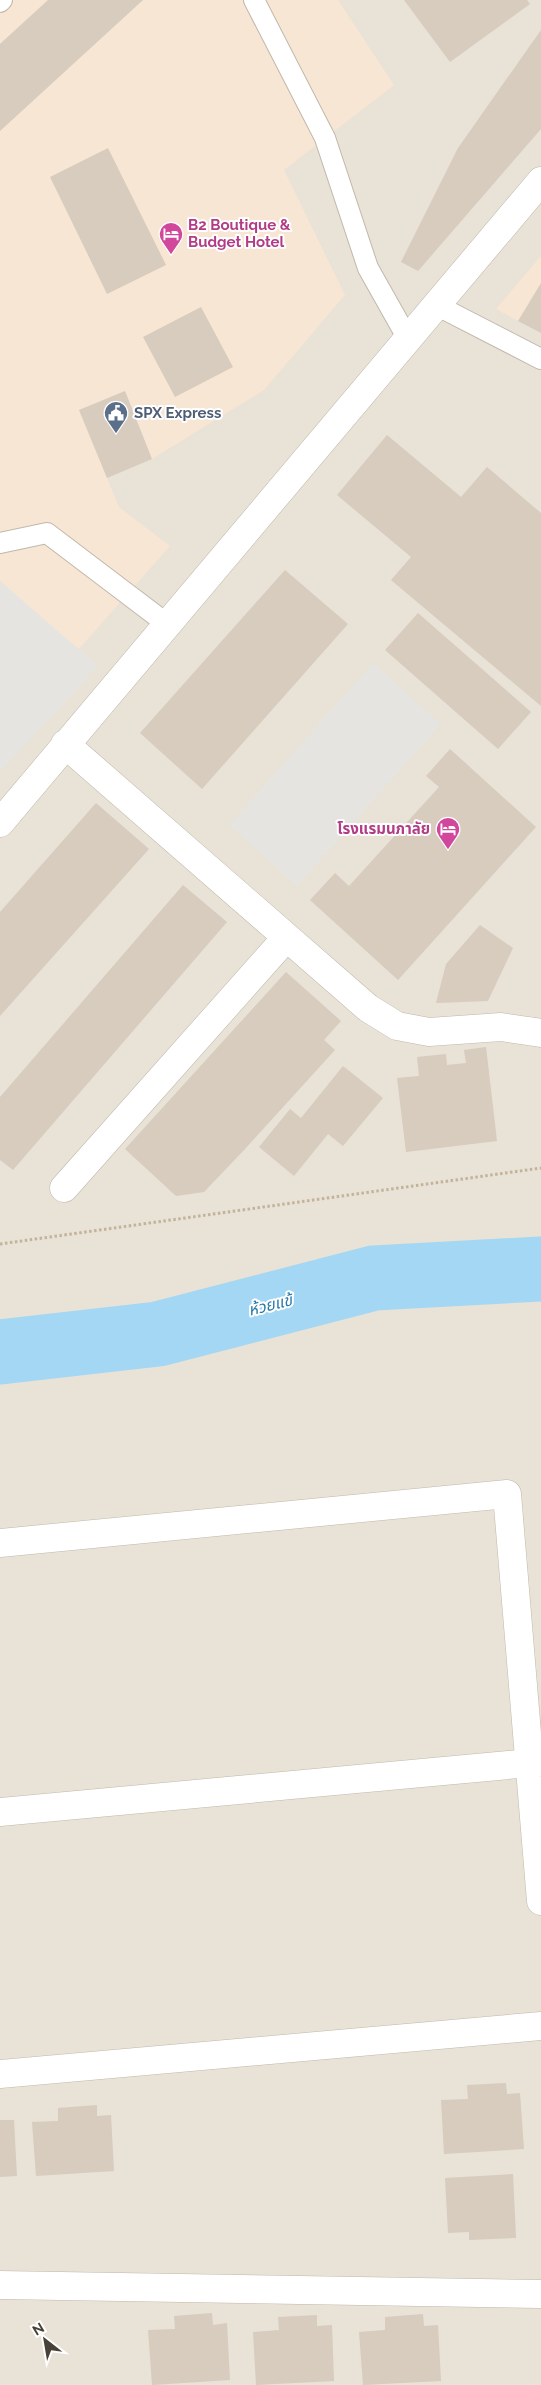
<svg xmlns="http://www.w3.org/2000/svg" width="541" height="2385" viewBox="0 0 541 2385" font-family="Raleway,'Noto Sans Thai',sans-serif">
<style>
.residential{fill:#e9e2d6}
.commercial{fill:#f7e6d3}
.parking{fill:#e6e4e0}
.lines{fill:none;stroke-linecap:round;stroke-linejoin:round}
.river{stroke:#a3d7f4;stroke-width:65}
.building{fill:#d7ccbd}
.lane-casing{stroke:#c1b8aa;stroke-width:22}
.street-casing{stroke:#c1b8aa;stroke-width:29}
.path{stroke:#c4b39b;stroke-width:3;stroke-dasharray:2.5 2.5;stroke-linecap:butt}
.lane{stroke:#fff;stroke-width:20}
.street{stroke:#fff;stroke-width:28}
.labels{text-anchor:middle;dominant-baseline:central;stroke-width:4;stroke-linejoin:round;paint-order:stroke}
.hotel-label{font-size:15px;font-weight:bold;fill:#b23c85;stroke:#fff;text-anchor:start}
.service-label{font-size:15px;font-weight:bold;fill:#4e5e75;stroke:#fff;text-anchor:start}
.water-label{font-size:16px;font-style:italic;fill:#2779aa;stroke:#fff}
</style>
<rect width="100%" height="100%" fill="#f5f1e9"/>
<path class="residential" d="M0,0h541v2385h-541z"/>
<path class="commercial" d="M0,0h48l-48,44z
M143,0h195l56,85 -110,85 61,125 -81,95 -112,69 -27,-68 -46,19 40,97 51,39 -92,104 -78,-69v-450z
M541,256v77l-45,-24z"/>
<path class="parking" d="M0,581l98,85 -98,106z
M373,663l68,61 -144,162 -68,-61z"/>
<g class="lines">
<path class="river" d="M0,1352l158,-18 216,-56 167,-9"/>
</g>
<path class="building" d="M48,0h95l-143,131v-87z
M404,0h123l3,4 -80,58z
M541,30v99l-123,142 -17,-9 57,-114z
M108,148l58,117 -59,29 -57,-117z
M541,283v50l-23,-12z
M201,307l32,60 -58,30 -32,-60z
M125,391l27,68 -45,19 -28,-68z
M387,435l74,62 26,-30 54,46v193l-150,-126 20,-23 -74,-62z
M285,570l63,54 -146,165 -62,-56z
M418,613l113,99 -33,37 -113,-99z
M450,749l86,78 -138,153 -88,-80 25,-27 14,13 90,-99 -13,-11z
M96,803l53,46 -149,167v-104z
M183,885l44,37 -214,248 -13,-10v-63z
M480,925l33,23 -25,53 -52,2 10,-39z
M286,972l55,49 -17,19 11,10 -91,100 -40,42 -28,4 -51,-47z
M486,1047l11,94 -91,11 -9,-74 22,-2 -2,-19 29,-3 1,11 19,-2 -2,-13z
M343,1066l40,32 -40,48 -15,-12 -34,42 -35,-29 31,-38 11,9z
M506,2083l1,11 13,-1 4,56 -80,5 -3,-54 27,-1 -1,-14z
M97,2105v11l14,-1 3,56 -78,5 -4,-54 26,-1v-13z
M0,2120h14l3,56 -17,1z
M513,2174l3,64 -47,2v-8l-21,1 -3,-55z
M212,2313l1,12 14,-2 3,57 -78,5 -4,-55 27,-1 -1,-13z
M423,2314l1,12 14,-1 3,56 -78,4 -4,-53 26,-2v-13z
M317,2315v11l15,-1 2,56 -78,4 -3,-53 26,-2 -1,-13z"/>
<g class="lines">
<g class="lane-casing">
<path id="lane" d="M254,0l71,138 43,130 40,71
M0,2l2,-2
M436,305l105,54
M0,543l47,-10 120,91"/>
</g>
<g class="street-casing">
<path id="street" d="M65,744l303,264 29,18 32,6 72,-5 40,6
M0,823l541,-642
M64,1188l222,-250
M0,1543l507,-49 34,407
M0,1812l541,-50
M0,2074l541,-48
M0,2285l541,9"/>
</g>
<path class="path" d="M0,1244l541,-76"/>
<use href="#lane" class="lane"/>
<use href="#street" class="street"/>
</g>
<defs>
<g id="hotel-pin" transform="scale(1.25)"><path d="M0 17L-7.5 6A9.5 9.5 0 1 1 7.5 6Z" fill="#d1479c" stroke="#fff"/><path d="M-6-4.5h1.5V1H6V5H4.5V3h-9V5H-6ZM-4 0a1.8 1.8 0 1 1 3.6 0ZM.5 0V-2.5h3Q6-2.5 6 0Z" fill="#fff"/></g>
<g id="civic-pin" transform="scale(1.25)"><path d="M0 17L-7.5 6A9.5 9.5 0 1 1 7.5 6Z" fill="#5c6f8a" stroke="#fff"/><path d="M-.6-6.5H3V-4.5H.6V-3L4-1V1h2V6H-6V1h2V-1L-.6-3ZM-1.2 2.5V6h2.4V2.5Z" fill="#fff"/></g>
</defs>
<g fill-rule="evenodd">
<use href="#hotel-pin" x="171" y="234"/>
<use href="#civic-pin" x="116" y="413"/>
<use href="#hotel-pin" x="448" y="829"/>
</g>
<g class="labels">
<g class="hotel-label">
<text x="188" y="225">B2 Boutique &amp;<tspan x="188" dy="17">Budget Hotel</tspan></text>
<text x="430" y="829" text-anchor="end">โรงแรมนภาลัย</text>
</g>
<g class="service-label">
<text x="134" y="413">SPX Express</text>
</g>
<g class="water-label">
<text transform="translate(270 1305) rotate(-14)">ห้วยแข้</text>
</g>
</g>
<g transform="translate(45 2340) rotate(329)" stroke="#ffffff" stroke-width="4" paint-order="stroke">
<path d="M0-4L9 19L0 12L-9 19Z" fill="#494136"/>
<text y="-8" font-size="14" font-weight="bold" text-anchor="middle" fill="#494136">N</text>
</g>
</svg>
